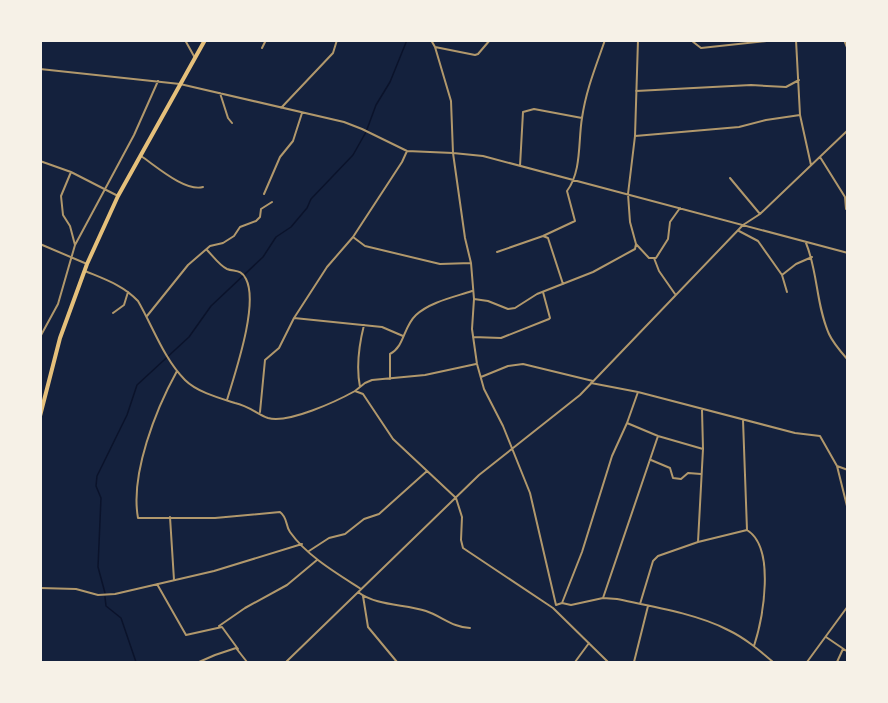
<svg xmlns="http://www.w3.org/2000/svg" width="888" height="703" viewBox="0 0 888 703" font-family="'Nunito Sans',sans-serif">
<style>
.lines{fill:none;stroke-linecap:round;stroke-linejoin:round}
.stream{stroke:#0b132b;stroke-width:1.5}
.minor{stroke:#b1986c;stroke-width:2}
.trunk{stroke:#e5c07b;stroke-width:4}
</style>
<rect width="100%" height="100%" fill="#14213d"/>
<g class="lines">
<path class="stream" d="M105,593l-7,-26 3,-69 -5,-12 1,-10 30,-61 10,-30 52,-48 22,-31 52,-49 13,-20 15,-10 16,-19 4,-9 42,-44 13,-23 10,-27 14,-23 17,-42
M105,597l1,9 15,12 15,44"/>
<path class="minor" d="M185,40l10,18
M431,40l4,7 40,8 3,-1 12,-14
M796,40l4,75 11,50
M844,40l4,10
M638,41h54l9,7 75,-8
M435,47l16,54 2,52 12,85 6,25 3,36 -2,30 5,35 7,25 19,37 27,67 26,112
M262,48l4,-8
M40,69l140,15 164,38 18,7 45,22 46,2 30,3 365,97
M636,91l115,-6 35,2 13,-7
M220,93l8,25 4,5
M281,108l52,-55 4,-13
M635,136l104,-9 27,-7 34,-5
M141,156c15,10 44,36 62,31
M820,157l25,40 1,12
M40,161l31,11 47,24
M520,166l3,-54 11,-3 48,9
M71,172l-10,24 2,19 7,11 5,19
M730,178l30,36
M264,194l16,-37 13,-16 9,-28
M739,231l19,10 24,34 5,17
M543,236l5,2 15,46
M353,237l12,9 75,18 31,-1
M806,243c12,29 10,62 23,91 4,9 12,18 19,26
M40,244l47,20
M636,244l13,14h7l12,-19 2,-17 10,-14
M207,250c5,5 13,16 20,19 8,3 14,0 19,10 13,25 -11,94 -19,121
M497,252l46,-16 32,-15 -8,-30c15,-20 11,-50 15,-73 4,-28 14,-52 23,-78
M654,258l5,13 16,23
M85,271c19,8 38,14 53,30 15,26 26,58 47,79 12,12 34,18 50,23 14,3 22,11 33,15 20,6 69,-17 87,-27l8,3 30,45 63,59 6,19 -1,23 2,8 90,60 55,54
M782,275l14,-11 16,-7
M474,299l14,2 20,8 7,-1 22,-14 56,-22 42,-23 1,-5 -6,-22 -2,-28 7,-58 3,-96
M113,313l11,-8 4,-13
M147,316l41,-51 22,-19 13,-3 11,-7 6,-9 16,-6 4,-4 1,-8 11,-7
M294,318l88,9 21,9
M40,337l18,-33 17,-59 59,-110 24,-54
M473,337l28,1 48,-19 1,-1 -7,-26
M177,371c-21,38 -47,103 -39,147h77l65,-6c8,6 5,13 10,20 17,24 46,41 71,57
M481,377l27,-11 15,-2 70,17
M390,379v-25c15,-8 13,-27 26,-39 14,-13 38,-18 56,-24
M591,383l47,9 157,41 25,3 17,30 11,44
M360,387c-4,-20 -1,-42 4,-62
M355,391l10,-8 7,-3 53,-5 51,-11
M260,412l5,-52 14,-12 15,-30 33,-51 26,-30 49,-75 5,-11
M743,420l4,110
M627,423l31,13 45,13
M651,460l19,8 3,10 8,1 7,-6 13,1
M837,466l11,4
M170,517l4,63
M698,542l5,-93 -1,-39
M309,551l20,-13 16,-4 19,-15 15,-5 48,-43
M157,584l29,51 36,-8 16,22
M40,588l36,1 22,6 17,-1 99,-23 88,-27
M358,592c18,14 47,12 68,19 15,5 28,17 44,17
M363,596l5,31 29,35
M603,598l55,-162
M562,603l20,-51 30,-96 15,-33 11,-31
M640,604l13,-43 5,-5 40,-14 49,-12c29,18 16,88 7,116
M556,605l6,-2 9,2 32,-7 14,1c33,7 81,15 111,31 17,8 31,20 45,32
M219,626l26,-18 42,-23 30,-25
M826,637l22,15
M199,662l16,-7 21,-7 11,14
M286,662l193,-187 101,-80 163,-170 17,-11 88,-84
M575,662l14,-19
M634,662l14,-56
M807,662l41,-56
M837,662l6,-13"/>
<path class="trunk" d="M40,416l20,-78 27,-74 31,-68 87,-156"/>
</g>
<rect width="888" height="703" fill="none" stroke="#f6f1e7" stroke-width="84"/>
</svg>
